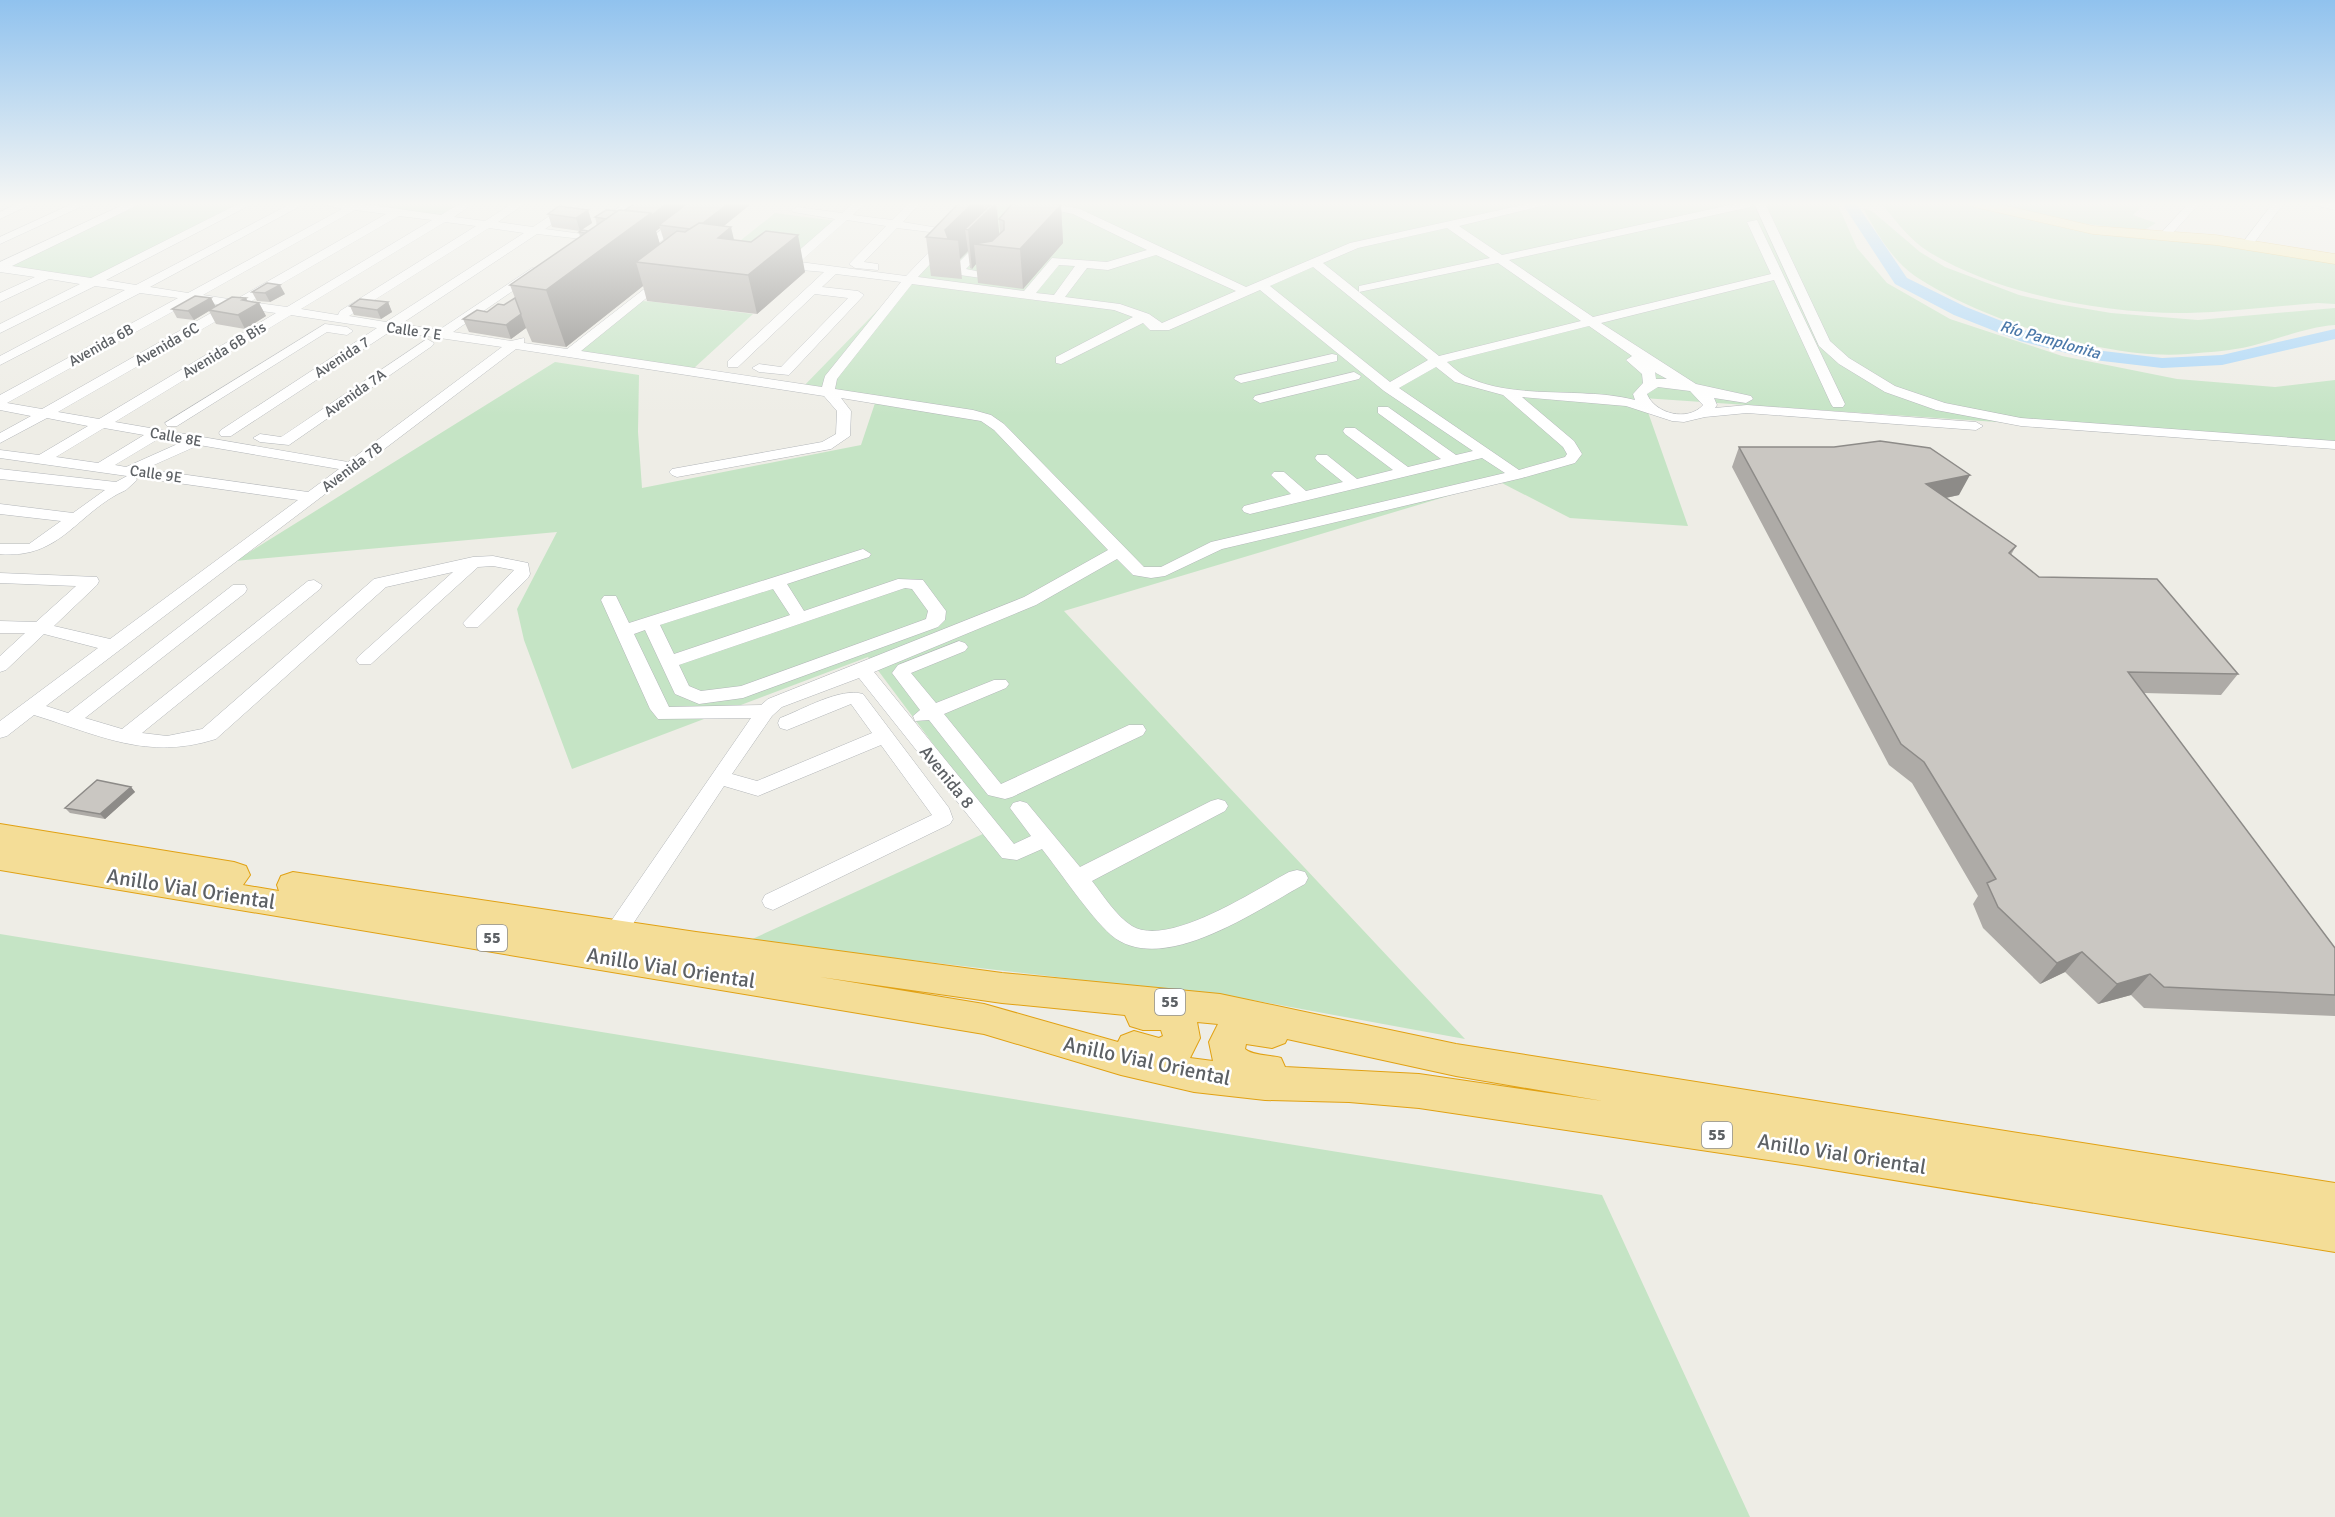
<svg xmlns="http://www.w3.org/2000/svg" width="2335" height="1517" viewBox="0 0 2335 1517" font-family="Signika,sans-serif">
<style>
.green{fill:#c5e4c5}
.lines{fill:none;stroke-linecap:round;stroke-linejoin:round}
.river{fill:#acd7f8;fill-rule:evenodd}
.minor-casing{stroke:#b3b6b9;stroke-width:1}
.major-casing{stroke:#e6c268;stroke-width:1}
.highway-casing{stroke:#e1a113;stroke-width:2}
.minor{fill:#fff;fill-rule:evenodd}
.major{fill:#f8edb1;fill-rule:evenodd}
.highway{fill:#f4dd97;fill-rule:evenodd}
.wall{fill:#aeaba7;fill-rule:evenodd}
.shaded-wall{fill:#8d8b88}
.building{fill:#cac7c2;stroke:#8d8b88;stroke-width:1.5}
.labels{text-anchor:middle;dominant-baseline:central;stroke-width:5;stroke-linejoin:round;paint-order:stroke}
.far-street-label{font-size:15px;fill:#5d6165;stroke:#fff}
.far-water-label{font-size:16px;font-style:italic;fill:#4a78a9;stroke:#fff}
.shield{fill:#fff;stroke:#8e9093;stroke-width:1.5}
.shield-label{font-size:16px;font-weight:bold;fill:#5d6165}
.street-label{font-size:18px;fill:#5d6165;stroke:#fff}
.near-street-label{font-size:21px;fill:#5d6165;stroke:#fff}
</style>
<rect width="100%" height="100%" fill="#eeede6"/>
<path class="green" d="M143,203h96l-150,77 -81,-13z
M362,203h101l-20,13 -86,-10z
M988,203h849l20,45 30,35 63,36 112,37 115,23 98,8 60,-7v65l-692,-47 45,128 -118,-8 -72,-37 -434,130 401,428 -213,-39 -504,-59 248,-113 -128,-171 -296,112 -48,-129 -7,-31 40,-77 -322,29 320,-199 84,13 -1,57 4,56 219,-43 14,-42 -76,-12 103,-106z
M1881,203h81l108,26 102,9 163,23v43l-17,-1c-43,3 -87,9 -131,10 -81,1 -188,-18 -258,-61 -19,-12 -34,-32 -48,-49z
M1991,203h154l-12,12 23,8 -13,8 -72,-9z
M1863,208l9,3 48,41 25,15 74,28 39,9 53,9 87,7 137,-12v17c-29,2 -56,14 -84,21 -20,5 -43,6 -63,8 -79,7 -207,-34 -273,-78 -23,-16 -39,-44 -52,-68z
M775,213l62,8 -47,41 -65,-9z
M642,301l13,1 98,12 -60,55 -116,-18z
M0,934l1602,261 148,322h-1750z"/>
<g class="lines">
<path class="river" d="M1842,203h14l51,75 59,29 66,26 63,17 67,8 60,-3 113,-26v10l-113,26 -60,3 -68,-8 -74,-19 -66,-26 -59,-31z"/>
<g class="minor-casing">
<path id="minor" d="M18,203h15l-33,16v-7z
M74,203h15l-89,41v-7z
M127,203h15l-130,63 79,12 149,-75h14l-148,77 30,5 156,-82h14l-156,84 38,6 154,-84 -22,-6h37l84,12 20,-12h13l-20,14 31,4 28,-18h13l-28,19 35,5 36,-24h13l-37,26 60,8 4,1v4l-72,-8 -136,90 38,6 93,-62 4,1v6l-83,57 58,9 13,-3v5l43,6 99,-77 6,4 -2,3 -89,72 241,36 3,-11 76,-94 -65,-8 -14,13 36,4 6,4 -75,80 -30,-3 -7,-4 7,-4 22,3 67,-69 -33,-4 -77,73h-10v-6l96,-89 -34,-3 -16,-6 6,-4 8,1 47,-41 -42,-7 -2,-2 6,-3 45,6 11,-10h12l-12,12 39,5 17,-17h11l-17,19 47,8 26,-27h11l-69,74 106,14 28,-33 55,4 40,-12 -74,-36 -50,-11h27l30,6 166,78 104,-44 182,-40h22l-95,23 43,29 237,-52h11v4l-4,1 -237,52 84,57 178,-43 -24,-52 10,-2 88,184 -2,3h-10l-2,-3 -57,-124 -173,43 95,61 55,12 2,3 -7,4 -32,-5 3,7 -2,3 32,-3 229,17 7,4 -7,4 -229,-17 -42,4 -21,5 -12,-1 -46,-15 -104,-9 52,44 8,13 -7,9 -53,15 -300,71 -57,27 -14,2 -18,-3 -16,-16 -81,46 -162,67 140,172 17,-8 -21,-28 3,-5 7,-2 7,2 53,64 131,-66 7,-2 7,2 3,5 -3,5 -133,70c11,14 24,35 40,45 36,22 123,-36 157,-54l8,-2 8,2 3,6 -3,6c-47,25 -143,94 -194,51 -22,-20 -50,-62 -69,-86l-25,11 -15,-2 -143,-180 -77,29 -10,9 -40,58 25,7 115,-48 -21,-29 -64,26 -7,-2 -2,-5 2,-5c22,-8 60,-31 83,-24l86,114 4,11 -3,5 -177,86 -8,-3 -3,-6 3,-6 167,-80 -51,-70 -123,51 -34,-10 -101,153 -8,3 -8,-3 -3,-6 3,-6 144,-209 -93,1 -8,-10 -49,-109 3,-4h12l13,27 234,-74 8,5 -2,3 -82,27 17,27 94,-32 25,1 23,31 -1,9 -7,7 -195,71 -44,6 -24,-10 -30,-64 -11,4 35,73 92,-2 7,-6 256,-102 84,-47 -114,-120 -13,-9 -140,-23 10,13 -1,25 -19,13 -154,28 -5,-2 -3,-3 3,-3 150,-27 14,-8 1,-23 -13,-15 -308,-47 -470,357 22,7 165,-128h12l2,4 -2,4 -160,125 37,11 186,-148 6,-1 8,5 -2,4 -178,144 25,3 35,-7 172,-150 99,-22 20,-1 35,7 2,11 -2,4 -50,49h-12l-3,-4 51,-53 -21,-4 -15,1 -107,97h-12l-3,-4 3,-4 94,-84 -67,15 -170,152c-69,22 -117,-4 -182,-24l-27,21 -7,2v-17l98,-73 -54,-14 -38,36 -6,2v-16l25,-23h-25v-12l36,1 40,-36 -76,-3v-10l97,4 2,4 -2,4 -43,41 56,13 188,-139 -163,-23 2,3 -11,10c-48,21 -65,70 -126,64v-10h29l32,-23 -61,-7v-10l73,9 32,-23 -105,-11v-10l116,13 11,-6 -127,-18v-8l39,5 49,-29 -41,-8 -47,25v-10l31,-17 -31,-6v-15l178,-97 -38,-5 -140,72v-9l125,-66 -30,-4 -95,47v-9l80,-40 -31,-5 -49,23v-9l35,-16 -35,-5v-10zM355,210l31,4 -151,86 -32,-5zM399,216l33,4 -145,87 -37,-5zM847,220l39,6 -37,38 6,4 23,2v-6l-14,-2 33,-34 49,6 -40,42 -106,-14zM445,222l31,4 -136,85 -2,4 -37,-6zM489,228l35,5 -138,89 -37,-6zM1447,228l43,30 -131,28v6l139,-29 83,58 -142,35 -116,-93 35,-15zM1156,255l80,36 -74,32 -13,-9 -29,-10 -55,-7 22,-29 21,2zM1059,265l16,1 -21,29 -18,-2zM1313,267l115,93 -38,22 -120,-96zM912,284l202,26 19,7 -77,40v6l5,1 82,-41 7,7h19l91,-40 124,101 89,60 -17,4 -68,-48h-10v6l63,46 -33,8 -53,-39h-10l-2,3 2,3 48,36 -36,9 -30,-24h-10l-2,3 2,3 26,21 -37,9 -22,-19h-10l-3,3 3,3 17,16 -47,12 -2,3 2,3 6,2 232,-56 23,15 -294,69 -50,25h-17l-140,-143 -13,-9 -18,-5 -138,-21 2,-10zM192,301l33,4 -183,104 -35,-6zM239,308l37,5 -177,106 -41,-7zM291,315l86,13 -156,102 -2,3 2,3h10l160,-105 111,16 -154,115 -233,-40zM1589,326l43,30 -6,4 16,14 1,9 -10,11 2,6c-52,-14 -121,1 -170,-24 -6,-3 -12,-9 -18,-14zM1436,367l19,15 48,13 60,52 4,7 -2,3 -46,13 -120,-82zM1655,372l1,1 11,6h-11zM1658,387l32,4 13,14c-15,17 -48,9 -56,-11zM104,428l40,7 -46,28 -42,-6zM160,438l22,4 -56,25 -11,-2zM199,445l140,24 -31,23 -163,-23zM905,588l7,1 16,22 -2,8 -185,67 -40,5 -12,-5 -10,-21zM773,589l17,26 -116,39 -14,-29z
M625,203h13l-33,24h-8v-4z
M697,203h12l-68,54h-8v-6z
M1754,203h11l65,138 19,17 46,28 50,17 76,15 314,23v8l-314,-23 -85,-16 -51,-18 -46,-28 -20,-18z
M2189,203h11l-31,34h-8v-4z
M2273,203h11l-33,44h-8l-2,-2z
M2313,203l22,1v6l-21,-5z
M988,233h26l6,3 -14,12 -6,-3 5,-6h-10l-29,30 15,3v6l-28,-4v-6z
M325,324l22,3 6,4 -6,4 -20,-3 -150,94h-10l-2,-3z
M427,339l7,4 -2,3 -143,99 -29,-3 -7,-4 7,-4 21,3z
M1332,354l5,1v6l-96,22 -7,-4 2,-3z
M1354,372l7,4 -2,3 -99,24 -7,-4 2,-3z
M959,641l6,2 3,4 -3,4 -54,22 25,30 58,-23h12l3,4 -3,4 -62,26 57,70 128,-59h14l3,5 -3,5 -131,62 -7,2 -17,-4 -59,-75 -14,1 -2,-5 7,-6 -28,-37 6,-8z"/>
</g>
<g class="major-casing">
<path id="major" d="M1967,203h27l99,23 123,9 119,19v10l-119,-19 -123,-11 -119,-27z"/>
</g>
<g class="highway-casing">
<path id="highway" d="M0,824l234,38 12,4 4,9 -7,10 36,6 -2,-6 4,-9 12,-4 403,60 306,41 218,21 236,50 879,139v69l-533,-87 -383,-57 -70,-6 -84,-2 -71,-8 -73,-17 -137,-41 -984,-164zM820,977l182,26 123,12 5,11 13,4h18l2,6 -4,2 -25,-7 -13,5 -3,6 -134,-38zM1197,1022l21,2 -9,18 4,19 -23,-3 10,-20zM1287,1039l169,37 147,25 -184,-27 -134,-7 -4,-9c-10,-3 -28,-2 -36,-9l1,-5 26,4 13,-5z"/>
</g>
<use href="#minor" class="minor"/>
<use href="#major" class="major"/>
<use href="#highway" class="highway"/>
</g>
<path class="wall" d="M635,203h117l-28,23 10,14 71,32 -48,42 -110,-13 -4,-15 -77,61 -34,-5 -6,-14 -15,11 -42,-7 -6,-13 24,-7 17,-7 11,-7 -5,-13 70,-48 -1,-5 9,-1 9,-6 -2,-8 22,-6 8,-1zM660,228l4,13 -4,3 -4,-13z
M984,203h13l2,32 1,-2 -1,-14 62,-14 2,38 -40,46 -45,-6 -2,-19 -4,5 -2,-1 -2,-17 -8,8 2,20 -31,-3 -5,-39 58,-26z
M588,210l4,13 -12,8 -28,-4 -4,-13z
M252,292l33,2 -15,8 -13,-1z
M211,298l4,8 32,-5 12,2 7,13 -21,13 -29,-5 -7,-13 -15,9 -17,-2 -5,-9z
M388,302l4,10 -11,7 -27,-4 -4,-9z
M1739,447h95l125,48 -13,3 70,48 -5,9 28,22 199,97 -17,21 -77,-2 191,255v68l-191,-8 -13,-13 -33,9 -33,-32 -25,12 -57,-56 -10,-24 5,-8 -66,-113 -23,-18 -157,-298z
M131,787l4,5 -30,27 -35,-6 -5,-5z"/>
<path class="shaded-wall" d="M667,203h26l-34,22 1,3 -4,3 10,35 -30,-4 7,24 -77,61 -20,-57 105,-77z
M729,203h23l-53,43 -5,-16z
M973,203h11l1,11 11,-11 4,38 -26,3 2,20 -4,5 -4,-39 -3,-1 3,22 -8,8 -2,-19 -12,-1 -1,-9z
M1061,205l2,38 -40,46 -3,-40z
M588,210l4,13 -12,8 -4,-13z
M731,227l9,38 -22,-27z
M798,235l7,37 -48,42 -9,-39z
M280,285l5,9 -15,8 -5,-9z
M211,298l5,9 -7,3v1l-15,9 -6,-9z
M246,298l5,9 8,-4 7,13 -21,13 -7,-14 4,-15z
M388,302l4,10 -11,7 -4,-9z
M521,314l5,14 -15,11 -5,-14z
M1970,475l-11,20 -43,9 10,-20z
M131,787l4,5 -30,27 -5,-5z
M2082,952l-17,20 -25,12 17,-21z
M2150,974l-19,21 -33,9 19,-20z"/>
<path class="building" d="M635,203h32l-15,12 -1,-2 -26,-3z
M688,203h41l-26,20h-4l-9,6 -31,-4z
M959,203h14l-28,27 3,8 10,2 -32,-3z
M992,203h4l-28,27 -3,-1z
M1013,203h39l9,2 -41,44 -46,-5 18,-3 12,-11v-9l-5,-2z
M559,206l29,4 -12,8 -28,-4z
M606,210l11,1 -11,8 -11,-2z
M619,210l32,3 -105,77 -36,-5z
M699,223l32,4 -13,11 33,4 15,-11 32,4 -50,40 -112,-13 41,-31 8,1z
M582,230l6,1 -3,2 -6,-1z
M267,283l13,2 -15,8 -13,-1z
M195,296l16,2 -23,13 -16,-2z
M232,297l14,1 -4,2 17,3 -21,12 -29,-5z
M515,298l6,16 -15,11 -43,-6 14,-9 10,2 11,-8 6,1z
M360,299l28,3 -11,8 -27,-4z
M1880,441l50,7 40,27 -44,9 90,62 -7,7 30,24 118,2 81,95 -110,-2 207,276v47l-171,-8 -14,-13 -33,10 -35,-32 -25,11 -59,-56 -11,-24 9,-4 -72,-117 -23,-18 -162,-297h95z
M97,780l34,7 -31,27 -35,-6z"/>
<linearGradient id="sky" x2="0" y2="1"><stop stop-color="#90c2ee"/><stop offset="0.49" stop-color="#f7f7f4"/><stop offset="1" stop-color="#f7f7f4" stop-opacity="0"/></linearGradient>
<rect width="2335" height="416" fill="url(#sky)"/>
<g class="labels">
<g class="far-street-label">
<text transform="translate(414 331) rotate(8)">Calle 7 E</text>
<text transform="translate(167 344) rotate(-30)">Avenida 6C</text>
<text transform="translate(101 345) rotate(-29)">Avenida 6B</text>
<text transform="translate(224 350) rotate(-31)">Avenida 6B Bis</text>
<text transform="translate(342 357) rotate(-33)">Avenida 7</text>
<text transform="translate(355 393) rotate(-35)">Avenida 7A</text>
<text transform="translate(176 437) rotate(10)">Calle 8E</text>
<text transform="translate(352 467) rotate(-37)">Avenida 7B</text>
<text transform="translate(156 474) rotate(8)">Calle 9E</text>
</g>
<g class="far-water-label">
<text transform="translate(2050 340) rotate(16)">Río Pamplonita</text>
</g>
<g class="shield">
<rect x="477" y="925" width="30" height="26" rx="4.5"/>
<rect x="1155" y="989" width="30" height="26" rx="4.5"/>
<rect x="1702" y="1122" width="30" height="26" rx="4.5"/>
</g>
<g class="shield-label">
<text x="492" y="938">55</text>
<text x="1170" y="1002">55</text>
<text x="1717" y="1135">55</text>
</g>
<g class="street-label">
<text transform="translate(947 777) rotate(51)">Avenida 8</text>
</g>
<g class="near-street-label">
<text transform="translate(191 889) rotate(9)">Anillo Vial Oriental</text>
<text transform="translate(671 968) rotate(9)">Anillo Vial Oriental</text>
<text transform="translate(1147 1061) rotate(12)">Anillo Vial Oriental</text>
<text transform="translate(1842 1154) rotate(9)">Anillo Vial Oriental</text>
</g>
</g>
</svg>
